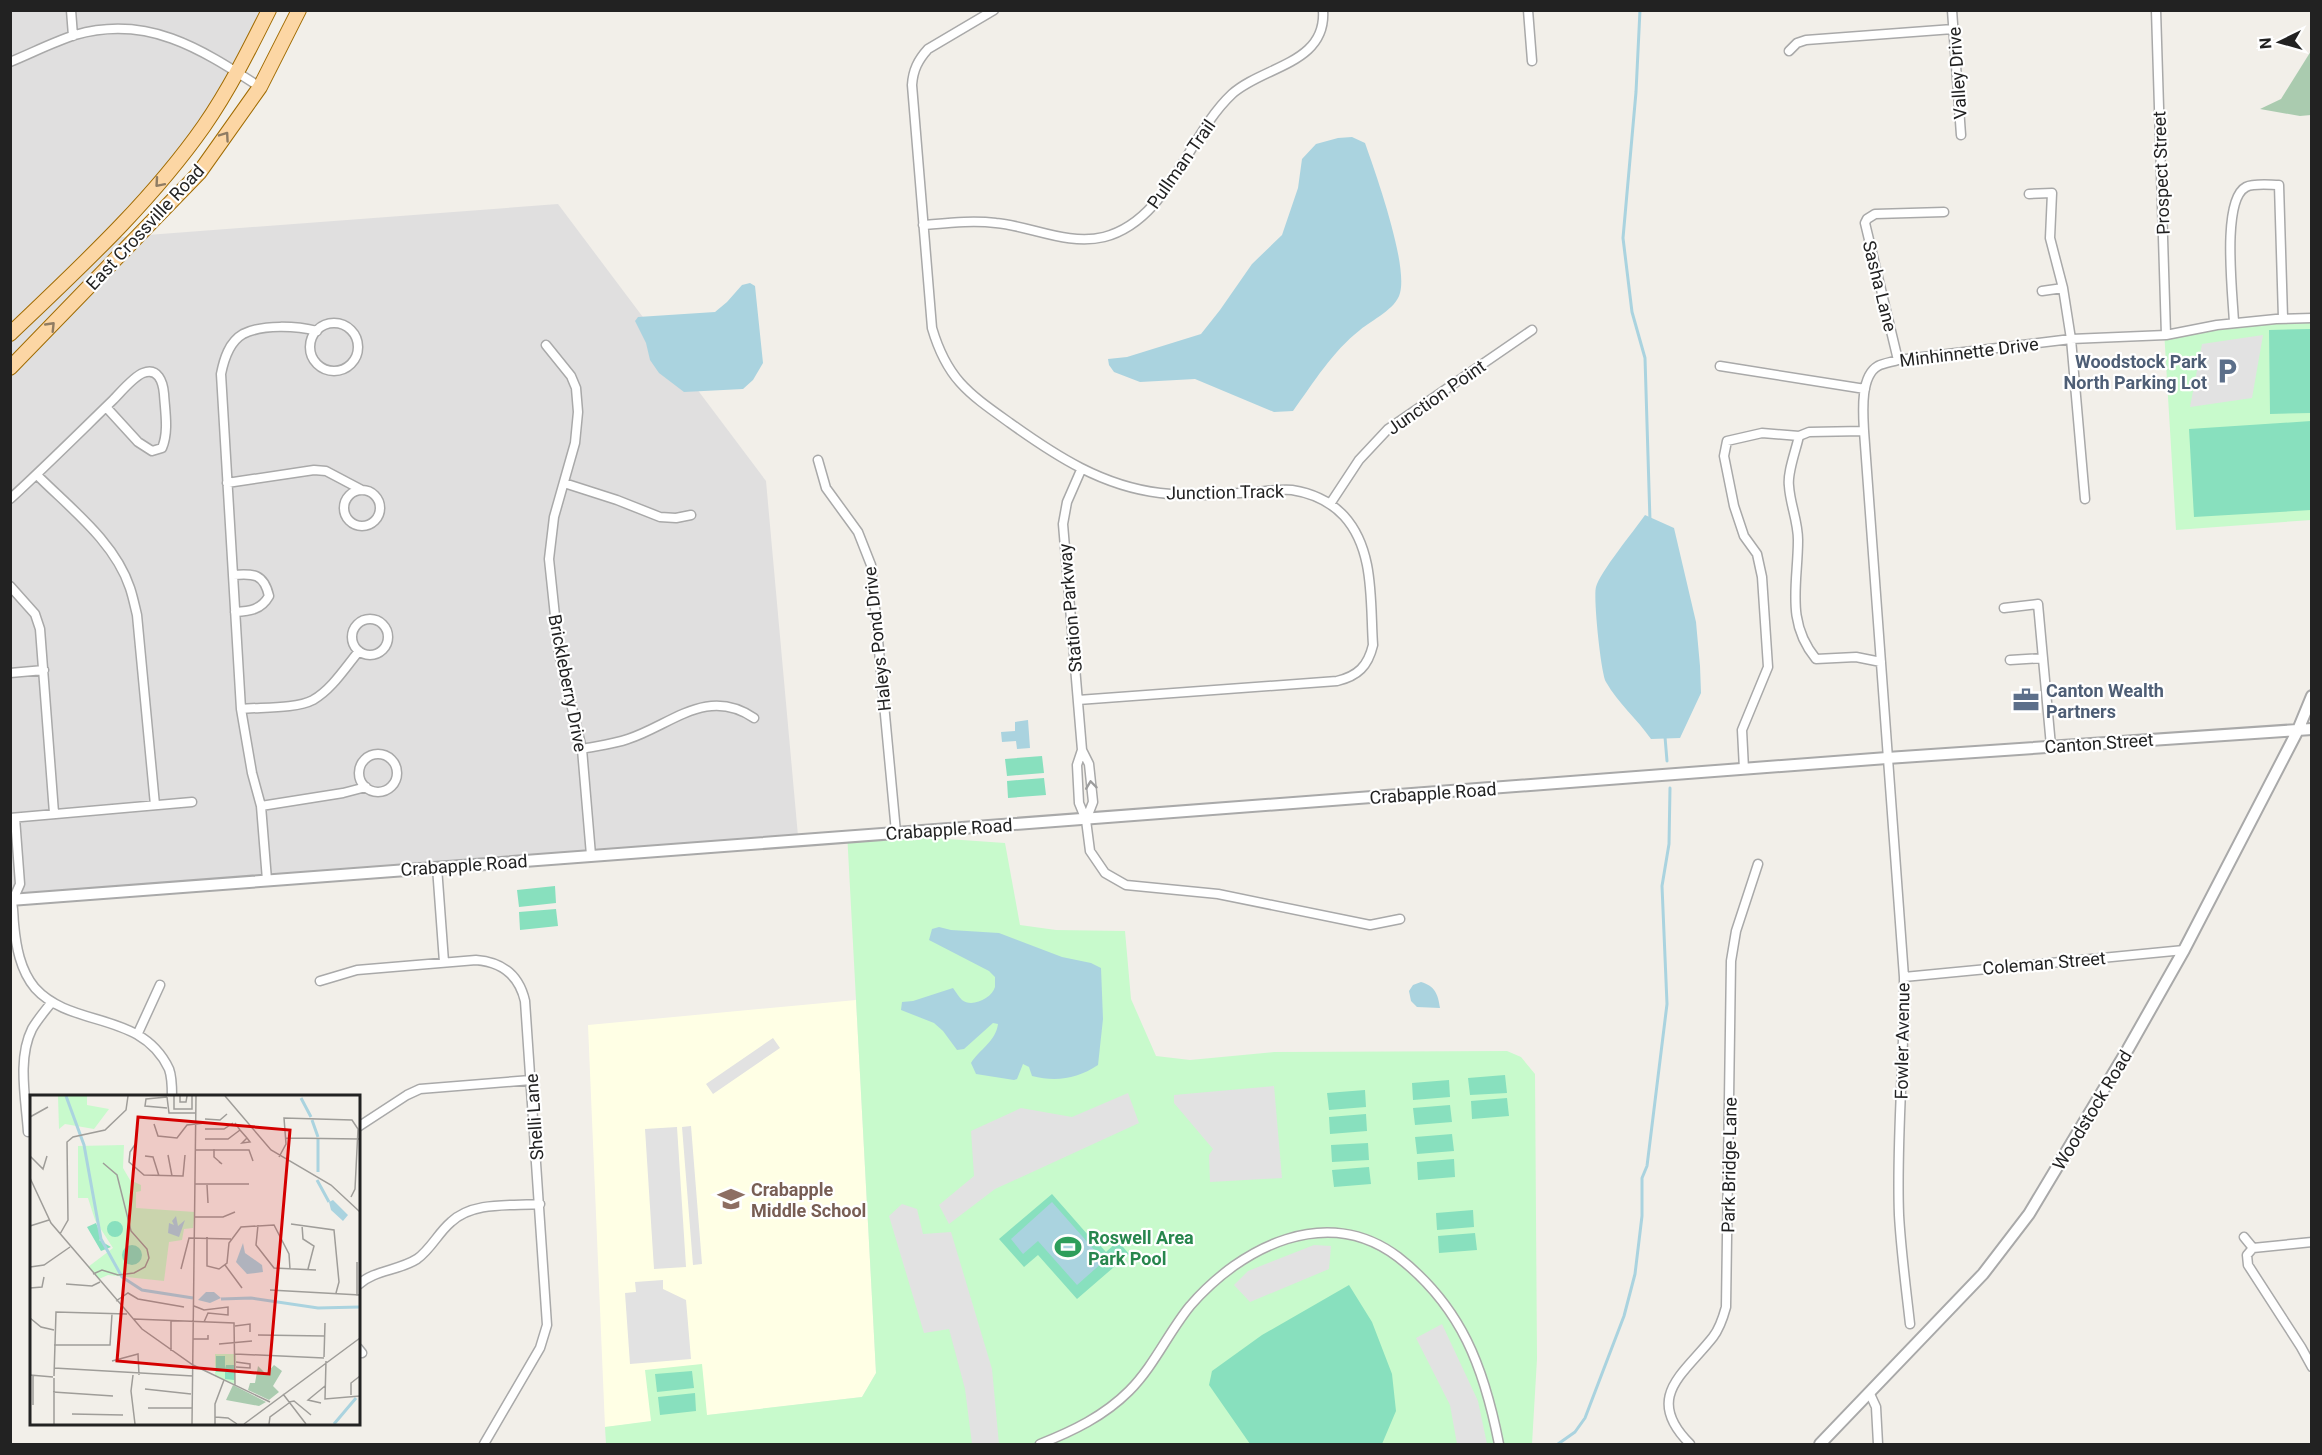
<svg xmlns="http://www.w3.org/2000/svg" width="2322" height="1455" viewBox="0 0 2322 1455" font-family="Roboto,sans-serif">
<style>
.residential{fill:#e0dfdf}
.education{fill:#ffffe5}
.cemetery{fill:#aacbaf}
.park{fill:#c8facc}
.pitch{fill:#88e0be}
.parking{fill:#e2e2e2}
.water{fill:#aad3df}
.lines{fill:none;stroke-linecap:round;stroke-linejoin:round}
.stream{stroke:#aad3df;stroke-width:3}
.minor-casing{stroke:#a9a9a9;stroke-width:11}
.tertiary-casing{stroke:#a9a9a9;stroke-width:14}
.primary-casing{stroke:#a06b00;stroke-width:16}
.minor{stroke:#fff;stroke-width:8}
.tertiary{stroke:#fff;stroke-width:10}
.primary{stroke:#fcd6a4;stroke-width:14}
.oneway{stroke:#8f7c63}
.oneway2{stroke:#9c9c9c}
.labels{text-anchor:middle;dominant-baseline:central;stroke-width:4.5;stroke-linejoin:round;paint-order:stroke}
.street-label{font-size:18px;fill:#222;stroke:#fff}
.service-label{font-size:18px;font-weight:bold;fill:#4e5e75;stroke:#fff;text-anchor:end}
.education-label{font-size:18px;font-weight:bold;fill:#785e54;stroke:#fff;text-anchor:start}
.leisure-label{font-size:18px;font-weight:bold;fill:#27864d;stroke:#fff;text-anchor:start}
.inset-river{fill:none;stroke:#aad3df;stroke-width:3}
.inset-road{fill:none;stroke:#9f9d99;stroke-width:1.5}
.view{fill:#d40000;fill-opacity:0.15;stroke:#d40000;stroke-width:3}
.inset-edge{fill:none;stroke:#222;stroke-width:3}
</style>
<rect width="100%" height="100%" fill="#f2efe9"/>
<path class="residential" d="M11,11h258l-65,115 -96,112 450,-34 208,277 32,355 -787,59z"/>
<path class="education" d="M856,1000l20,373 -14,24 -257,30 -17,-402z"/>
<path class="cemetery" d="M2311,51v64l-11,1 -40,-7 21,-10z"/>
<path class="park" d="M2311,321v199l-135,10 -12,-200 63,-7z
M847,832l158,11 15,82 36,5 69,1 6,68 25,57 34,4 84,-8 233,-1 14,6 14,17 2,285 -5,85h-926l-1,-17 46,-6 -6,-51 57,-6 5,51 155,-18 14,-24z"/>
<path class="pitch" d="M2311,329v84l-41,1 -1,-84z
M2311,421v89l-117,7 -5,-88z
M1042,756l2,17 -37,3 -2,-17z
M1044,778l2,17 -38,3 -1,-17z
M555,886l1,17 -37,4 -2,-17z
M556,909l2,17 -38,4 -1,-18z
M1505,1075l2,18 -37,2 -2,-17z
M1449,1080l1,17 -37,3 -1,-17z
M1365,1090l1,17 -37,3 -2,-17z
M1507,1098l2,18 -37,3 -1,-18z
M1450,1105l2,17 -37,3 -2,-17z
M1366,1114l1,17 -37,3 -1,-17z
M1452,1134l2,17 -37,3 -2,-17z
M1368,1143l1,17 -37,2 -1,-17z
M1454,1159l1,18 -37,3 -1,-18z
M1369,1167l2,17 -37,3 -2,-17z
M1052,1194l43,49 2,-1 9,10 12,-11 11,13 -52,45 -39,-44 -14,12 -25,-28z
M1473,1210l1,17 -37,3 -1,-17z
M1475,1233l2,17 -38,3 -1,-17z
M1349,1285l23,37 20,52 4,37 -14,33h-132l-41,-59 3,-14 50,-36z
M692,1371l2,17 -37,4 -2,-18z
M695,1393l1,18 -36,4 -2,-18z"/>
<path class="parking" d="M2263,335l-11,63 -62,9 12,-63z
M773,1038l7,10 -67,46 -7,-10z
M1274,1086l8,92 -72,4 -1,-27 4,-6 -39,-46v-8z
M1128,1093l11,30 -144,66 -46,35 -10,-19 35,-29 -3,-45 50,-23 51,9z
M691,1126l11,138 -9,1 -11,-138z
M677,1127l9,140 -32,2 -9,-140z
M902,1204l15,5 6,25 28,-2 41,137 7,75h-27l-7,-55 -16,-60 -25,4 -35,-117z
M1314,1245l17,1 -2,23 -79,33 -16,-17 14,-14z
M663,1280v9l23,11 5,59 -61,5 -5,-71 11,-1 -1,-10z
M1442,1324l36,77 9,43h-30l-7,-39 -34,-67z"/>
<path class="water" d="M1352,137l13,6c11,31 43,121 35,150 -4,16 -28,27 -40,37 -28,22 -46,52 -67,81l-19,1 -79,-33 -55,3 -26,-10 -5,-7 -1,-6 19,-2 74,-23 19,-24 32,-46 30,-29 16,-47 4,-29 14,-15 22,-6z
M750,283l5,3 8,77 -10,17 -10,9 -59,3 -25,-19 -9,-13 -4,-17 -11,-22 3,-4 77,-5 12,-10 15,-17z
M1645,515l29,13 22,94 4,44 1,27 -21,45 -29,1c-14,-20 -33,-36 -45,-57 -5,-8 -13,-85 -10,-95 4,-15 38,-56 49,-72z
M1028,720l2,28 -13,1 -1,-8 -14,1 -1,-10 14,-1v-9z
M939,927l12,3 48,3 63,24 29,6 10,5 2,51 -5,46c-21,14 -42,17 -66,11l-3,-9 -6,-3 -6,15 -3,1 -38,-6 -5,-11c8,-13 25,-22 27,-39l-5,-1 -29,26 -7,1 -14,-19 -9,-8 -33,-13 1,-8 11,-1 40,-13c3,4 6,9 9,12 10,8 30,-2 33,-13 0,-2 0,-9 0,-10l-6,-6 -60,-31 3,-11z
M1421,982c14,4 17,12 19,26l-23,-1 -6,-6 -2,-10 4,-6z
M1052,1202l52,59 -27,24 -39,-44 -15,13 -12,-15z"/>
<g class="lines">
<path class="stream" d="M1640,10l-4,82 -13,146 9,74 13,46 5,163
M1665,737l2,24
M1558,1444l17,-12 10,-14 39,-102 11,-42 7,-58v-38l5,-12 20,-162 -5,-118 7,-42 1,-56"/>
<g class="minor-casing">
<path id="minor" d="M71,10l2,26
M994,10l-66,39c-10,11 -15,21 -16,36l20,243c15,51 36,65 78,95 46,33 92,63 150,70 32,4 64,1 95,-1 12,-1 25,-3 37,-2 19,3 38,11 52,26 31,34 26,86 29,129 -5,21 -15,31 -36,36l-259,19
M1528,10l4,51
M1952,10l9,125
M2156,10l10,325
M1789,51l8,-8 9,-3 147,-11
M10,62c22,-9 43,-20 65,-27 73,-21 126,14 185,52
M2029,194l23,-1 -2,45 13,50 8,51 14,160
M923,225c24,-2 49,-5 73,-2 35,3 72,23 108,14 65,-17 83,-101 128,-143 31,-28 95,-30 91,-84
M2042,291l21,-3
M2234,323c-1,-27 -13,-123 12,-136 8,-4 24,-2 33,-2l4,133
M310 347a24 24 0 1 1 48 0a24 24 0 1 1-48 0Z
M546,345l25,31 5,12 2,24 -3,31 -21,74 -5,42 10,95 23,95 9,106
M1898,360l-33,-137 2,-4 8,-5 69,-2
M1720,366l145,23
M1799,436l10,-4 55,-1
M818,460l8,28 32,44 13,33 25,267
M1081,470l-14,32 -4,22 19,226 -5,15 2,38 7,17 4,31 15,22 21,12 92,9 152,31 30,-6
M37,475c33,33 78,67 93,113 3,9 5,19 7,27l18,190
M227,483l87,-13 12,1 36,19
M564,483l53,17 43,17 16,1 15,-3
M344 508a18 18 0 1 1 36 0a18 18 0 1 1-36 0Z
M10,499c35,-32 69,-66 103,-99 8,-8 20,-23 30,-27 15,-6 20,9 21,21 1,17 5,38 -2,54l-10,3 -14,-9 -32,-35
M1330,504l29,-44 29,-31 144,-99
M233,575c21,-2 31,-1 36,21 -8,14 -19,15 -34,16
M10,586l25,28 5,15 14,184
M2004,608l34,-4 13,142
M352 637a18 18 0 1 1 36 0a18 18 0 1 1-36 0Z
M2010,660l33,-2
M10,673l34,-3
M241,709c20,-2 55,0 72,-9 19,-11 32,-32 46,-49
M582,749c15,-3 32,-5 46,-10 43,-14 79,-53 126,-21
M1082,750l7,14 4,38 -7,18
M359 773a19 19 0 1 1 38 0a19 19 0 1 1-38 0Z
M1744,769l-2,-39 26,-63 -6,-90 -5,-23 -13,-18 -10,-30 -10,-50 3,-15 35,-8 37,3c-3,14 -12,37 -10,50 1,18 9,35 9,54 0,44 -13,81 18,119l40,-2 25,5
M261,806l82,-13 23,-6
M10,818l182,-16
M437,867l7,95
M267,880l-6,-74 -9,-33 -11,-64 -20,-335c3,-15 8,-32 22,-40 20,-10 54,-8 74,-3
M10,896c4,8 3,19 4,28 2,22 6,46 21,64 37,41 106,22 134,81 3,8 3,19 3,27
M13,900l7,-16 -5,-66
M1904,977l280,-27
M320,981l37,-11 119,-10c26,2 43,15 49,41l22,324 -7,23 -56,96
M138,1033l22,-48
M358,1127l49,-32 13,-6 111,-9
M28,1132c-2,-32 -11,-73 4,-103 5,-9 13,-18 19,-26
M2244,1237l9,11
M2312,1242l-59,6 -6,7 1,10 53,82 11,20
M358,1285c16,-15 40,-14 59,-26 14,-10 21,-26 34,-37 22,-21 60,-16 89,-18
M1910,1324c-4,-36 -9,-73 -11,-109 -3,-80 6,-159 5,-238l-40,-546c-1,-18 -4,-55 14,-65 6,-3 14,-4 20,-6l173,-21 95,-4 51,-10 59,-6 36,-1
M358,1348l4,5
M1870,1394l6,13 2,37
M1040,1444c33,-13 64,-28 89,-53 25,-25 39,-58 61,-85 51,-59 137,-103 208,-49 64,50 86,111 101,187
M1690,1444c-47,-47 -6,-70 23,-107 7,-9 10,-19 13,-30l5,-346 5,-30 22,-67"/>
</g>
<g class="tertiary-casing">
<path id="tertiary" d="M10,900l1877,-142 425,-29
M1820,1444l163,-170 46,-60 99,-165 56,-99 114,-220 14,-34"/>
</g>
<g class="primary-casing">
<path id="primary" d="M10,334c68,-65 140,-131 194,-208 25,-36 45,-76 65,-116
M10,368l189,-195 61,-86 39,-77"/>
</g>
<use href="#minor" class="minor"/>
<use href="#tertiary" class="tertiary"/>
<use href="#primary" class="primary"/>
</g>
<defs><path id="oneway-chevron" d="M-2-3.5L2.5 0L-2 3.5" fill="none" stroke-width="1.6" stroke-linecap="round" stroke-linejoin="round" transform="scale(1.5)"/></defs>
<g class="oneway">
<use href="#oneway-chevron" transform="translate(225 136) rotate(-55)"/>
<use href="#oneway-chevron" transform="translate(159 183) rotate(131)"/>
<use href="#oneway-chevron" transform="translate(51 326) rotate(-46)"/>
</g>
<use class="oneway2" href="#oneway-chevron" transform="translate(1091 785) rotate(-97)"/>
<defs>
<g id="parking-bare" transform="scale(2.07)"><path d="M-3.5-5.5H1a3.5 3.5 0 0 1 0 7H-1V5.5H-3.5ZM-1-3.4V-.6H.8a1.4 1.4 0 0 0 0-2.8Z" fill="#5c6f8a" stroke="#fff" stroke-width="2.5" paint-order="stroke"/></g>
<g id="office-bare" transform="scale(2.07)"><path d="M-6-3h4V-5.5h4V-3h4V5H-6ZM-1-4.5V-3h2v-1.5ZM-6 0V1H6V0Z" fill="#5c6f8a" stroke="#fff" stroke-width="2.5" paint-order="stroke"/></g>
<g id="school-bare" transform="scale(2.07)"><path d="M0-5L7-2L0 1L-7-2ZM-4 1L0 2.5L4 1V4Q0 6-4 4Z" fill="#8d6e63" stroke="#fff" stroke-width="2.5" paint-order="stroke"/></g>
<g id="stadium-bare" transform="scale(2.07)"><path d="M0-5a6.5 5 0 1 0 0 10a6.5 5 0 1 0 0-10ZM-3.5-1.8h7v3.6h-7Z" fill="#2e9e5b" stroke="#fff" stroke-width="2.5" paint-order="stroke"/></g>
</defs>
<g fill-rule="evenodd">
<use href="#parking-bare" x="2227" y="371"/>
<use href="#office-bare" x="2026" y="700"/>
<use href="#school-bare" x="731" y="1199"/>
<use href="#stadium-bare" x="1068" y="1247"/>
</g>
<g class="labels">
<g class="street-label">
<text transform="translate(1957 73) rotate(-94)">Valley Drive</text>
<text transform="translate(1181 164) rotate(-55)">Pullman Trail</text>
<text transform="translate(2161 173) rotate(-92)">Prospect Street</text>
<text transform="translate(145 227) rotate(-47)">East Crossville Road</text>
<text transform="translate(1880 286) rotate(76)">Sasha Lane</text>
<text transform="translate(1969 352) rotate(-7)">Minhinnette Drive</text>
<text transform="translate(1436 397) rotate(-35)">Junction Point</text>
<text transform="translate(1225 492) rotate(-1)">Junction Track</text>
<text transform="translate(1070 608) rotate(-95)">Station Parkway</text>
<text transform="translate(877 639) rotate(-96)">Haleys Pond Drive</text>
<text transform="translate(568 683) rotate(79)">Brickleberry Drive</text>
<text transform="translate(2099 743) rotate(-4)">Canton Street</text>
<text transform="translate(1433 793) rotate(-4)">Crabapple Road</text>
<text transform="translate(949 829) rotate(-4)">Crabapple Road</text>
<text transform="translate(464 865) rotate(-4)">Crabapple Road</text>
<text transform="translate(2044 963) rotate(-5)">Coleman Street</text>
<text transform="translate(1902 1041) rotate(-89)">Fowler Avenue</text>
<text transform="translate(2092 1110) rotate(-59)">Woodstock Road</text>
<text transform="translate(534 1117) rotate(-94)">Shelli Lane</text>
<text transform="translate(1729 1165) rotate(-89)">Park Bridge Lane</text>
</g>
<g class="service-label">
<text x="2207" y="361">Woodstock Park<tspan x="2207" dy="21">North Parking Lot</tspan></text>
<text x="2046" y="690" text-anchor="start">Canton Wealth<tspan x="2046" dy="21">Partners</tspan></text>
</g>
<g class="education-label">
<text x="751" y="1189">Crabapple<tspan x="751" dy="21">Middle School</tspan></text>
</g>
<g class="leisure-label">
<text x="1088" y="1237">Roswell Area<tspan x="1088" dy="21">Park Pool</tspan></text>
</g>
</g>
<g transform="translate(30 1095)">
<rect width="330" height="330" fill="#f2efe9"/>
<path d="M244,270l8,6 -9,15 6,6 -10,8 -21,-10 2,-7h5l3,-17 8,8zM203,290l33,17 -7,4 -33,-6z" fill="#aacbaf"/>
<path d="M28,1h29v9l22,4 -15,20 -29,-5 -6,5zM94,50l-1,23 7,12 11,5v6l-5,1v16l59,4 -2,16 -9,1 -2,11 -13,2 -5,39 -56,-6 -9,4 -11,-12 25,-19 -18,-28 -7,-22h-10v-52zM185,259h21l-1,30 -20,-8z" fill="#c8facc"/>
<path d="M77 134a8 8 0 1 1 16 0a8 8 0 1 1-16 0ZM66,128l6,15 -3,2 12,7 -10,4 -14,-24zM92 160a10 10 0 1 1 20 0a10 10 0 1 1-20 0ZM186,261h9v13l1,-4h9l-1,15 -9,-1v-7h-9z" fill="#88e0be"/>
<path d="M303,105l15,15 -5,6 -12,-11 -2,-8zM146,121l2,10 7,-6 -6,17 -11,-4 1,-10 5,2 -2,-4zM213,148l2,10 17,12 1,7 -16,2 -11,-12zM176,197h8l7,6 -11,5 -12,-3z" fill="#aad3df"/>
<path class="inset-river" d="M36,1l18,49 17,94 21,38 20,13 51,8M271,3l10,19M282,25l6,17M288,44v33M287,85l12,22M191,204l30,-1 67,10 42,-1M304,329l22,-26"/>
<path class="inset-road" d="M144,1v13h18v-13M150,1v6h6l1,-6M195,1l46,54 60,35 29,27M137,2l2,16h27M137,13l-22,-2 1,-7 21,-2M0,22l18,-10M175,24l15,1 7,-6M107,28l-1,20 -6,9 -1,10 15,13 39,1 2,-21M205,28l5,7 7,8 3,4 -8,1 5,-5M124,29l4,12 19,2 10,-13 18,-2M175,34h19l9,-6M256,43l74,1M175,44h23l12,-9M184,54v8l8,7 -3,-2M166,55h53l4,11M138,60l4,21M0,61l13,13 4,-13M115,61l8,1 6,19M249,62l7,-13 -2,-26 68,2 6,9 -3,60 -4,8M0,83l21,45 91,106 51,36 77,37M165,89h54M177,90l1,18M165,122h28l12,-5M261,129l43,6 5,52 -3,11M228,130l-2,20 18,23 42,2M272,130l1,14 11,7 -6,23M0,131l19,-6M30,139l8,-14 -1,-78 6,-5 32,-7 21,-20 2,-14M177,142v29l12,3 8,-6 2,-20 12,-16 33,-2 15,29 1,15M195,170l17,23M0,172l14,-2 26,-18M151,174l8,-31 42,1M63,179l9,-4 16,5 16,-2 11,-6 4,-9 -2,-9 -16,-18 -14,-56 -14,-12M36,189l26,2 8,-4M0,193l12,-1 2,-10M240,195l90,5M327,201v-34M86,206l12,-8 10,6 46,8M164,211l10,4 24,-3v8l-20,-2 -4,9M0,223l11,9 13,3M104,224l100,4 1,62M141,226v30M205,231l15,-2v8M228,240l67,1M163,244h15v-4M189,249l33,-3M24,250h56l2,-31M205,259l89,4M294,262l1,-34M82,266l26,-7 1,21M296,266l-1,38 35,-3M206,267l14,2v4l-14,-1M24,273l139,8M0,280l23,2M103,280l-2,16 4,33M24,281l2,-64 71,2M115,294l46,5M23,297l60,4M253,299l23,30M321,300v-12l9,-7M259,307l5,-1 17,14M291,308l-13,-3 17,-14M3,310v-29M118,313h44M42,319l51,1M185,322l13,1 9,6M24,329v-46M162,329l4,-328M185,329v-20l9,-24M214,329l116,-86M239,329l1,-7 19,-14"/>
<path class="view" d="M108,22l152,13 -21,244 -152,-13z"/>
<rect width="330" height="330" class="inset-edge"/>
</g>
<rect width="2322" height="1455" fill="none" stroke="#222222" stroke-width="24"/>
<g transform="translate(2280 42) rotate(265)" stroke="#ffffff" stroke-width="4.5" paint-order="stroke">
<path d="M0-4.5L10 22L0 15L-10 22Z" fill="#222222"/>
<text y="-9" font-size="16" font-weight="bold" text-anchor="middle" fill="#222222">N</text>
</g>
</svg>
